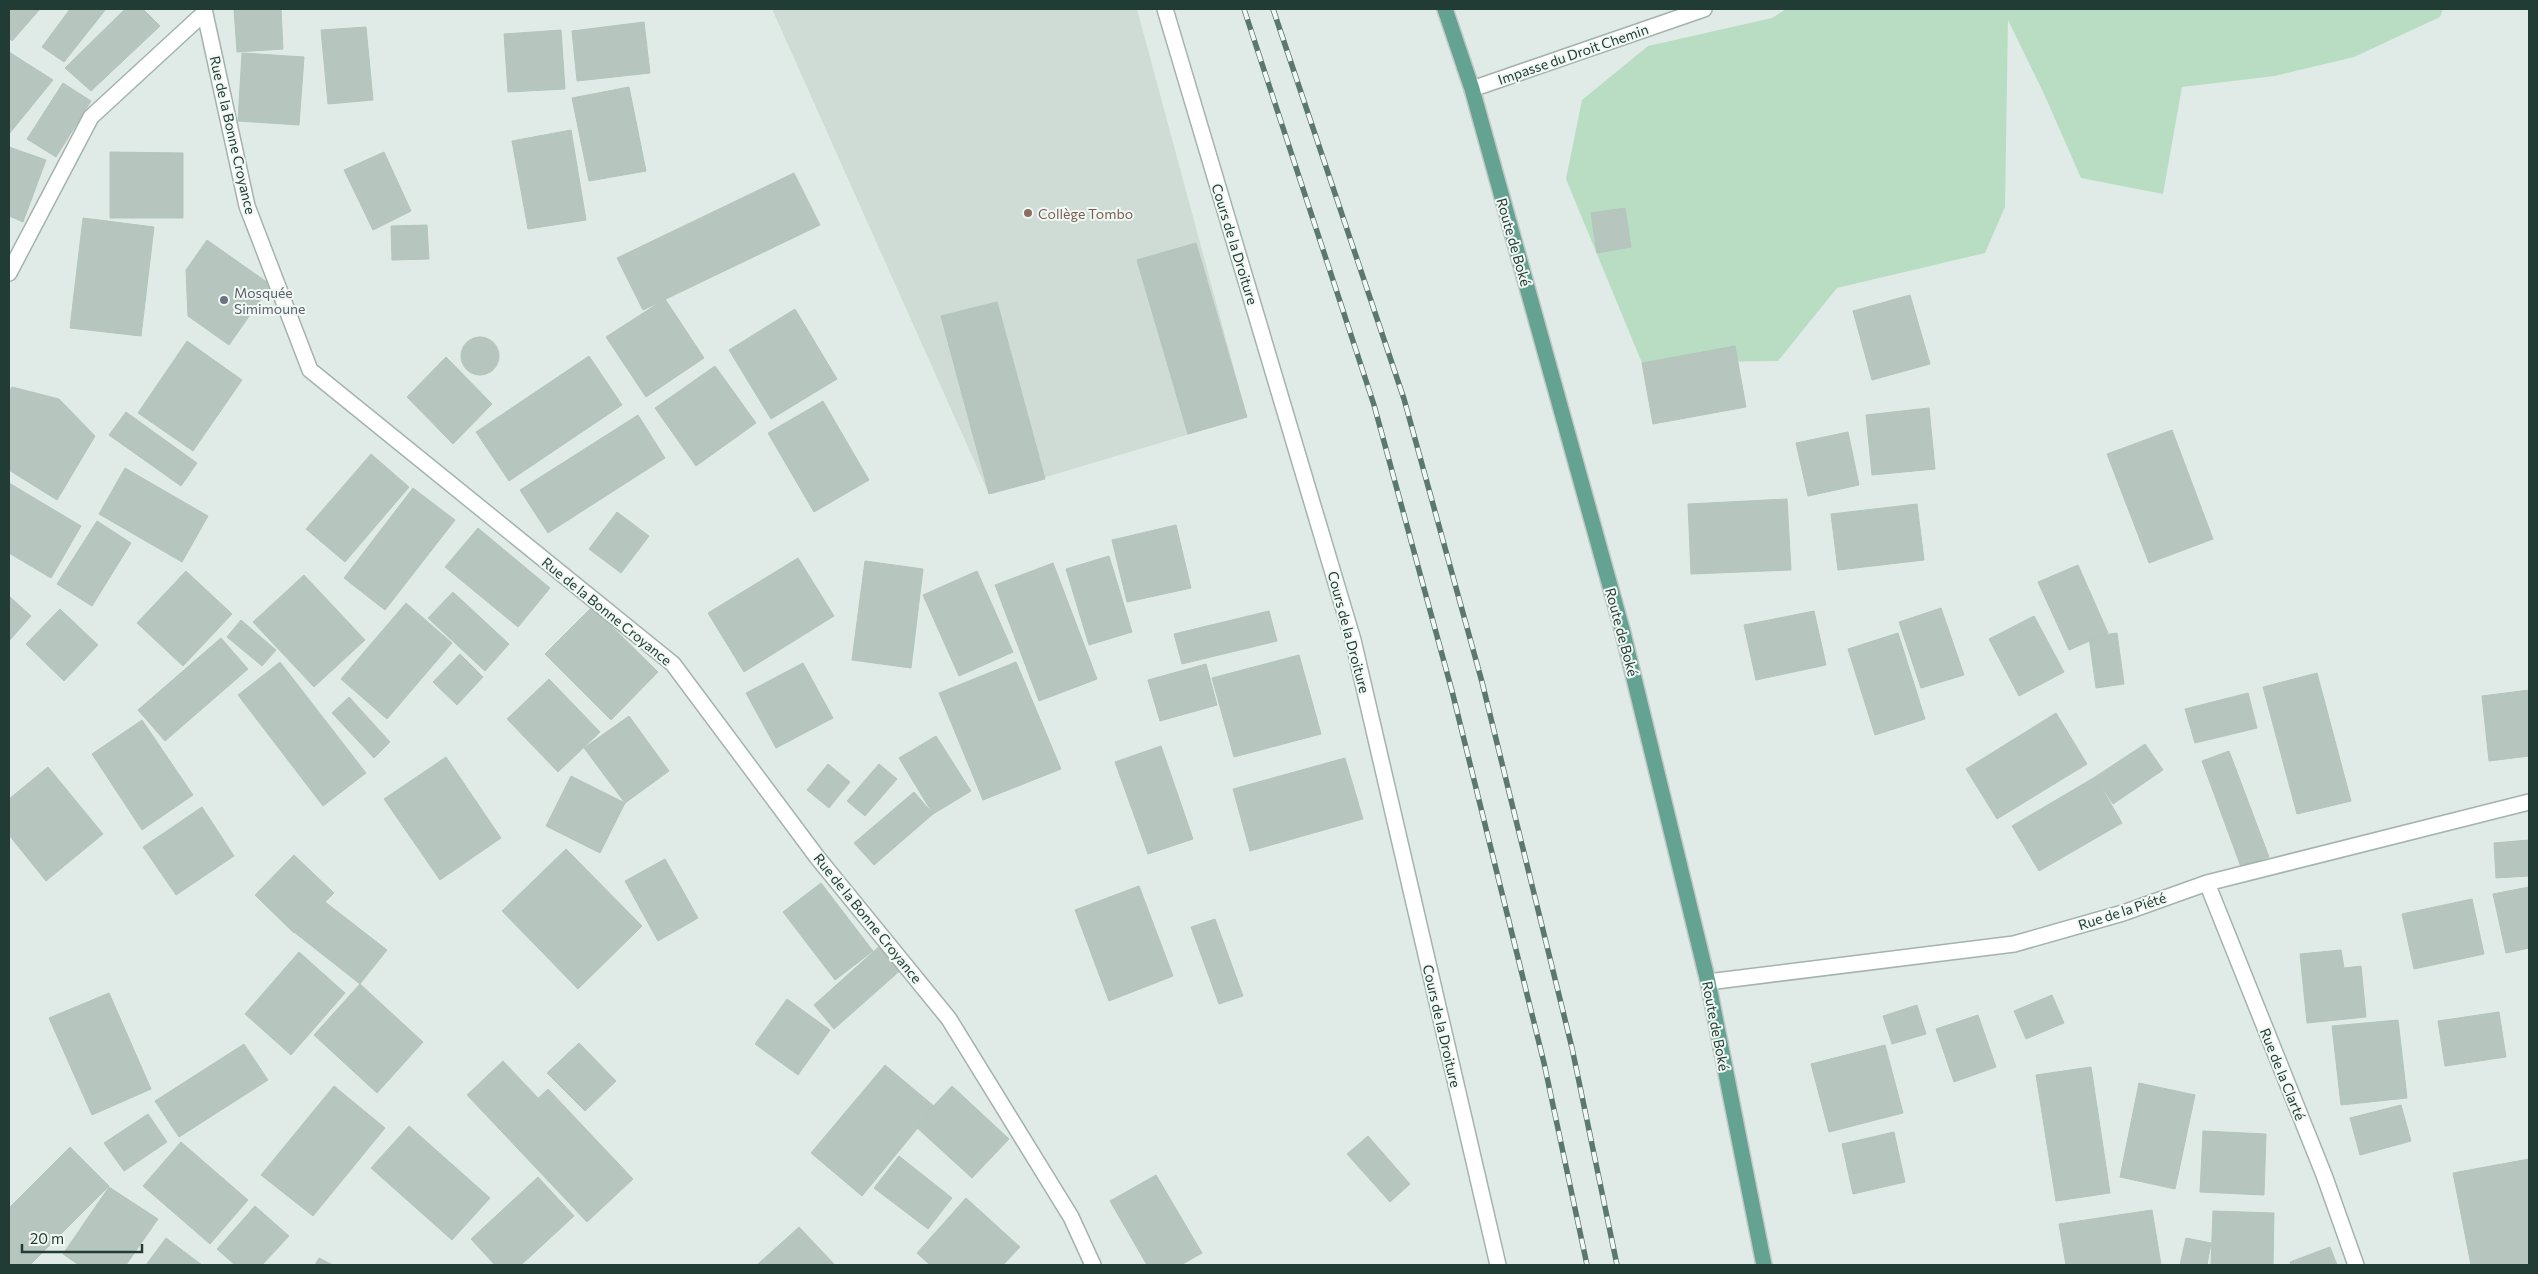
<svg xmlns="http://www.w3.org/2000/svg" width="2538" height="1274" viewBox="0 0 2538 1274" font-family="Commissioner,sans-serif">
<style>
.built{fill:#cfdbd5}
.green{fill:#b9ddc3}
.building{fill:#b6c6bf;stroke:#b3c5bd}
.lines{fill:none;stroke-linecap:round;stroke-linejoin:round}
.minor-casing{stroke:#a3b3ae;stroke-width:18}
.primary-casing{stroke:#c1c8c6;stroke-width:18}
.minor{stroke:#fff;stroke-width:15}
.primary{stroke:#64a292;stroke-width:15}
.rail-casing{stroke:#5b7870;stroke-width:5.5}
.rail{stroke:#f1f8f4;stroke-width:4;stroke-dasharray:11;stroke-linecap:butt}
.education-dot{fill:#8d6e63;stroke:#f1f8f4;stroke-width:2}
.worship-dot{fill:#6b7280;stroke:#f1f8f4;stroke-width:2}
.labels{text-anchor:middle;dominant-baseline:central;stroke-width:4;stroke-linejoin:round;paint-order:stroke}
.street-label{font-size:14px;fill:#213c35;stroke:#f1f8f4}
.education-label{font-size:14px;fill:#785e54;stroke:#f1f8f4;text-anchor:start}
.worship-label{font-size:14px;fill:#5b616d;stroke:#f1f8f4;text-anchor:start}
</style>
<rect width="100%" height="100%" fill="#e0ebe7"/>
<path class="built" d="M772,9h365l110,408 -258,77z"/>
<path class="green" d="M1786,9h657l-3,8 -86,40 -79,19 -93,11 -19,107 -82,-16 -37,-84 -36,-74 -3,187 -20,46 -148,35 -59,73 -136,2 -76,-184 16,-79 66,-54 124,-28z"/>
<path class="building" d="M9,9h31l-28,32 -3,-3z
M70,9h36l-42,53 -22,-15z
M125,9h18l17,17 -69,65 -26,-23z
M234,9h47l2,40 -46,3z
M644,22l6,51 -73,8 -5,-50z
M366,27l7,73 -45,4 -7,-74z
M561,30l4,59 -57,3 -4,-58z
M9,52l44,28 -44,54z
M242,53l62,4 -5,68 -61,-4z
M63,83l28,18 -35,56 -29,-18z
M629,87l17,84 -57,10 -17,-83z
M571,130l15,90 -58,9 -16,-88z
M9,147l37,13 -23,62 -14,-6z
M110,152l73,1v65h-73z
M384,152l27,59 -38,19 -29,-60z
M794,173l26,52 -177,85 -26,-52z
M1625,208l6,39 -34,6 -6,-40z
M83,218l71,9 -13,109 -71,-8z
M427,225l2,34 -37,1 -1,-34z
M207,240l64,45 -42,60 -41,-29 -2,-46z
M1196,243l51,174 -59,17 -51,-174z
M1910,295l20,69 -58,16 -19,-69z
M665,299l39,59 -58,39 -40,-60z
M997,302l48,177 -56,15 -48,-178z
M795,309l42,70 -66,40 -42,-69z
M461 356a19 19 0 1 1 38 0a19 19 0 1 1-38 0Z
M187,341l55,39 -49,71 -55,-38z
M1735,346l11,61 -93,17 -11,-61z
M589,356l33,49 -113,76 -33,-49z
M446,357l46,47 -39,40 -46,-47z
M715,366l41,57 -60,43 -41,-58z
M12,387l47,12 36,37 -38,64 -48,-30v-78z
M823,401l46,79 -55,32 -46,-79z
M1929,408l6,61 -63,6 -6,-60z
M126,412l71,51 -16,23 -72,-51z
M638,415l27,43 -117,75 -28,-43z
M2172,430l41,109 -64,24 -42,-109z
M1848,432l11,53 -51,11 -12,-53z
M371,454l38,33 -64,75 -39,-33z
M125,468l83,48 -26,46 -83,-48z
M9,483l72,43 -30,52 -42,-25z
M413,488l42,32 -70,90 -41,-32z
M1787,499l4,71 -100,4 -3,-70z
M1917,504l7,56 -86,10 -7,-56z
M617,512l32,24 -28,37 -32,-24z
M97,521l34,22 -39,63 -35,-22z
M1176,525l15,63 -64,14 -15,-62z
M478,528l72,60 -32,39 -73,-60z
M1109,556l23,76 -43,13 -23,-76z
M798,558l36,58 -90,56 -36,-59z
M865,561l58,8 -12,99 -59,-8z
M1053,563l44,116 -58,22 -44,-116z
M2078,565l30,68 -39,17 -31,-68z
M186,571l46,43 -49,52 -46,-43z
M977,571l36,81 -54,24 -36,-81z
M304,575l61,65 -51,47 -61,-65z
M453,592l56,52 -24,27 -57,-53z
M9,596l22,20 -22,25z
M406,603l46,40 -65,76 -46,-40z
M592,607l66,65 -47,48 -66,-66z
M1941,608l23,67 -43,13 -22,-66z
M60,609l38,36 -34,36 -38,-37z
M1269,611l8,30 -95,23 -8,-30z
M1814,611l12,54 -70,15 -12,-55z
M2034,616l30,56 -45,24 -30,-57z
M241,620l35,30 -14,16 -35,-29z
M1898,633l27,86 -50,16 -27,-86z
M2117,633l7,51 -28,4 -7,-51z
M221,638l27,31 -83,72 -27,-31z
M460,654l23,23 -26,28 -24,-23z
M1299,655l22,79 -87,23 -22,-79z
M280,662l86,111 -43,33 -85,-111z
M1016,662l45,107 -78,31 -44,-107z
M803,663l30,55 -57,30 -30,-55z
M1206,664l11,41 -57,16 -12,-41z
M2317,673l34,128 -54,13 -34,-127z
M549,679l51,53 -42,40 -51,-53z
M2529,690v66l-40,5 -7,-65z
M2248,693l9,35 -62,15 -10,-34z
M349,697l41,45 -16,16 -42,-45z
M2056,713l31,51 -90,55 -31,-50z
M629,716l40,55 -44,32 -41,-55z
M142,720l51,75 -51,35 -50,-76z
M936,736l35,55 -38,23 -34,-56z
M2145,744l18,26 -50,34 -18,-27z
M1161,746l32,93 -45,15 -33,-92z
M2229,751l40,106 -28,10 -39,-106z
M446,757l55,81 -61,42 -56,-81z
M1345,758l18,61 -113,32 -17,-62z
M828,764l22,18 -21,26 -22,-18z
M879,764l18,15 -32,37 -18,-15z
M48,767l55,67 -57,47 -37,-46v-36z
M571,776l54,27 -25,50 -54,-27z
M2095,777l27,46 -83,48 -27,-45z
M914,792l19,22 -59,51 -20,-22z
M202,807l32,49 -58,39 -33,-48z
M2529,840v36l-33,2 -2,-35z
M566,849l76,77 -64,63 -76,-78z
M294,855l40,38 -40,40 -39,-38z
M665,859l33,59 -40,23 -33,-60z
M821,883l52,68 -38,29 -52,-68z
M1139,886l34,90 -64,25 -34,-91z
M2529,887v61l-23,5 -13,-59z
M320,898l67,52 -27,34 -66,-52z
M2472,899l12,55 -70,15 -12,-55z
M1215,919l28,77 -24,8 -28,-77z
M882,944l21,24 -69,61 -20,-24z
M2341,950l3,18 17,-2 5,51 -59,6 -7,-69z
M299,952l46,41 -54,62 -46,-41z
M360,984l63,58 -46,51 -63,-58z
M109,993l42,96 -59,26 -43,-97z
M2052,995l12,28 -38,16 -12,-28z
M787,999l43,31 -32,45 -43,-31z
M1917,1005l9,29 -34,10 -9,-28z
M2499,1012l7,45 -61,9 -7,-45z
M1978,1015l18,52 -42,15 -18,-53z
M2398,1020l9,78 -66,7 -9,-79z
M579,1043l37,38 -31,30 -38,-38z
M244,1044l24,36 -89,57 -24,-36z
M1885,1045l18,68 -74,19 -18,-68z
M503,1061l35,37 -36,34 -35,-37z
M885,1065l50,42 -73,89 -51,-43z
M2091,1067l19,126 -54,8 -20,-126z
M2139,1083l56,12 -20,94 -55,-12z
M334,1086l51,42 -72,88 -52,-41z
M952,1086l57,53 -37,39 -57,-52z
M548,1089l85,90 -46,43 -85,-90z
M2401,1105l10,36 -51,14 -10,-37z
M148,1114l19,28 -43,29 -20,-28z
M409,1126l81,72 -38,42 -81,-72z
M2203,1131l63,3 -2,61 -64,-3z
M1894,1132l11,50 -52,12 -11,-50z
M1368,1136l42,48 -20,18 -43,-48z
M181,1142l67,58 -38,44 -67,-58z
M70,1147l39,39 -79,79h-21v-57z
M899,1156l53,42 -24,31 -54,-41z
M2529,1159v106h-58l-18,-92z
M1156,1175l46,78 -21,12h-34l-37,-64z
M538,1177l36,39 -53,49h-26l-24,-26z
M109,1187l49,32 -32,46h-47l-16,-11z
M966,1198l54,49 -17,18h-73l-13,-12z
M255,1206l34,30 -27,29h-27l-18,-16z
M2152,1210l9,55h-95l-7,-41z
M2213,1211l61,2 -1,52h-62z
M799,1227l36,38h-75l-2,-1z
M166,1238l36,27h-56z
M2186,1238l25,5 -4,22h-27z
M2330,1247l7,18h-46l-1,-3z
M319,1258l14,7h-18z"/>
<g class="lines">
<g class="minor-casing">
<path id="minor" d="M204,9l43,197 63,164 363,294 144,193 132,162 122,198 22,48
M1165,9l188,631 145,625
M1472,89l232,-80
M9,273l82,-156 113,-104
M2207,883l117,292 32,90
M1708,982l306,-38 109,-31 84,-30 322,-81"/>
</g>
<g class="primary-casing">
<path id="primary" d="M1445,9l27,80 150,540 86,353 56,283"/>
</g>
<use href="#minor" class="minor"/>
<use href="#primary" class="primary"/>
<g class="rail-casing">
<path id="rail" d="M1244,9l130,396 78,286 92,372 43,202
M1273,9l131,390 78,283 90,366 45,217"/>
</g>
<use href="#rail" class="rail"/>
</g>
<circle class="education-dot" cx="1028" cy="213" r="5"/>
<circle class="worship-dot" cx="224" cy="300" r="5"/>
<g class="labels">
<g class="street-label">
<text transform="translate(1573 54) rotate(-19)">Impasse du Droit Chemin</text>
<text transform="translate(233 135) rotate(77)">Rue de la Bonne Croyance</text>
<text transform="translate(1514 242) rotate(74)">Route de Boké</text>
<text transform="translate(1235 244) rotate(73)">Cours de la Droiture</text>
<text transform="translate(607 611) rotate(39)">Rue de la Bonne Croyance</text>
<text transform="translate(1349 632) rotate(75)">Cours de la Droiture</text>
<text transform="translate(1622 632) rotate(75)">Route de Boké</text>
<text transform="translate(2122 911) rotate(-18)">Rue de la Piété</text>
<text transform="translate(868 918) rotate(51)">Rue de la Bonne Croyance</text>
<text transform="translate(1442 1026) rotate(77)">Cours de la Droiture</text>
<text transform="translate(1716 1026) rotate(79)">Route de Boké</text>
<text transform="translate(2283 1074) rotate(68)">Rue de la Clarté</text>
</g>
<g class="education-label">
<text x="1038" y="213">Collège Tombo</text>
</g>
<g class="worship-label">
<text x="234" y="292">Mosquée<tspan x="234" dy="16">Simimoune</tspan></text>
</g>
</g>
<rect width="2538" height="1274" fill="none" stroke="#213c35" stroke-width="20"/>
<path d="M22 1244v8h120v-8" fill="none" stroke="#213c35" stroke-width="2.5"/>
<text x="30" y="1244" font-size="15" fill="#213c35" stroke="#f1f8f4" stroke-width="4" paint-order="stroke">20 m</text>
</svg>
